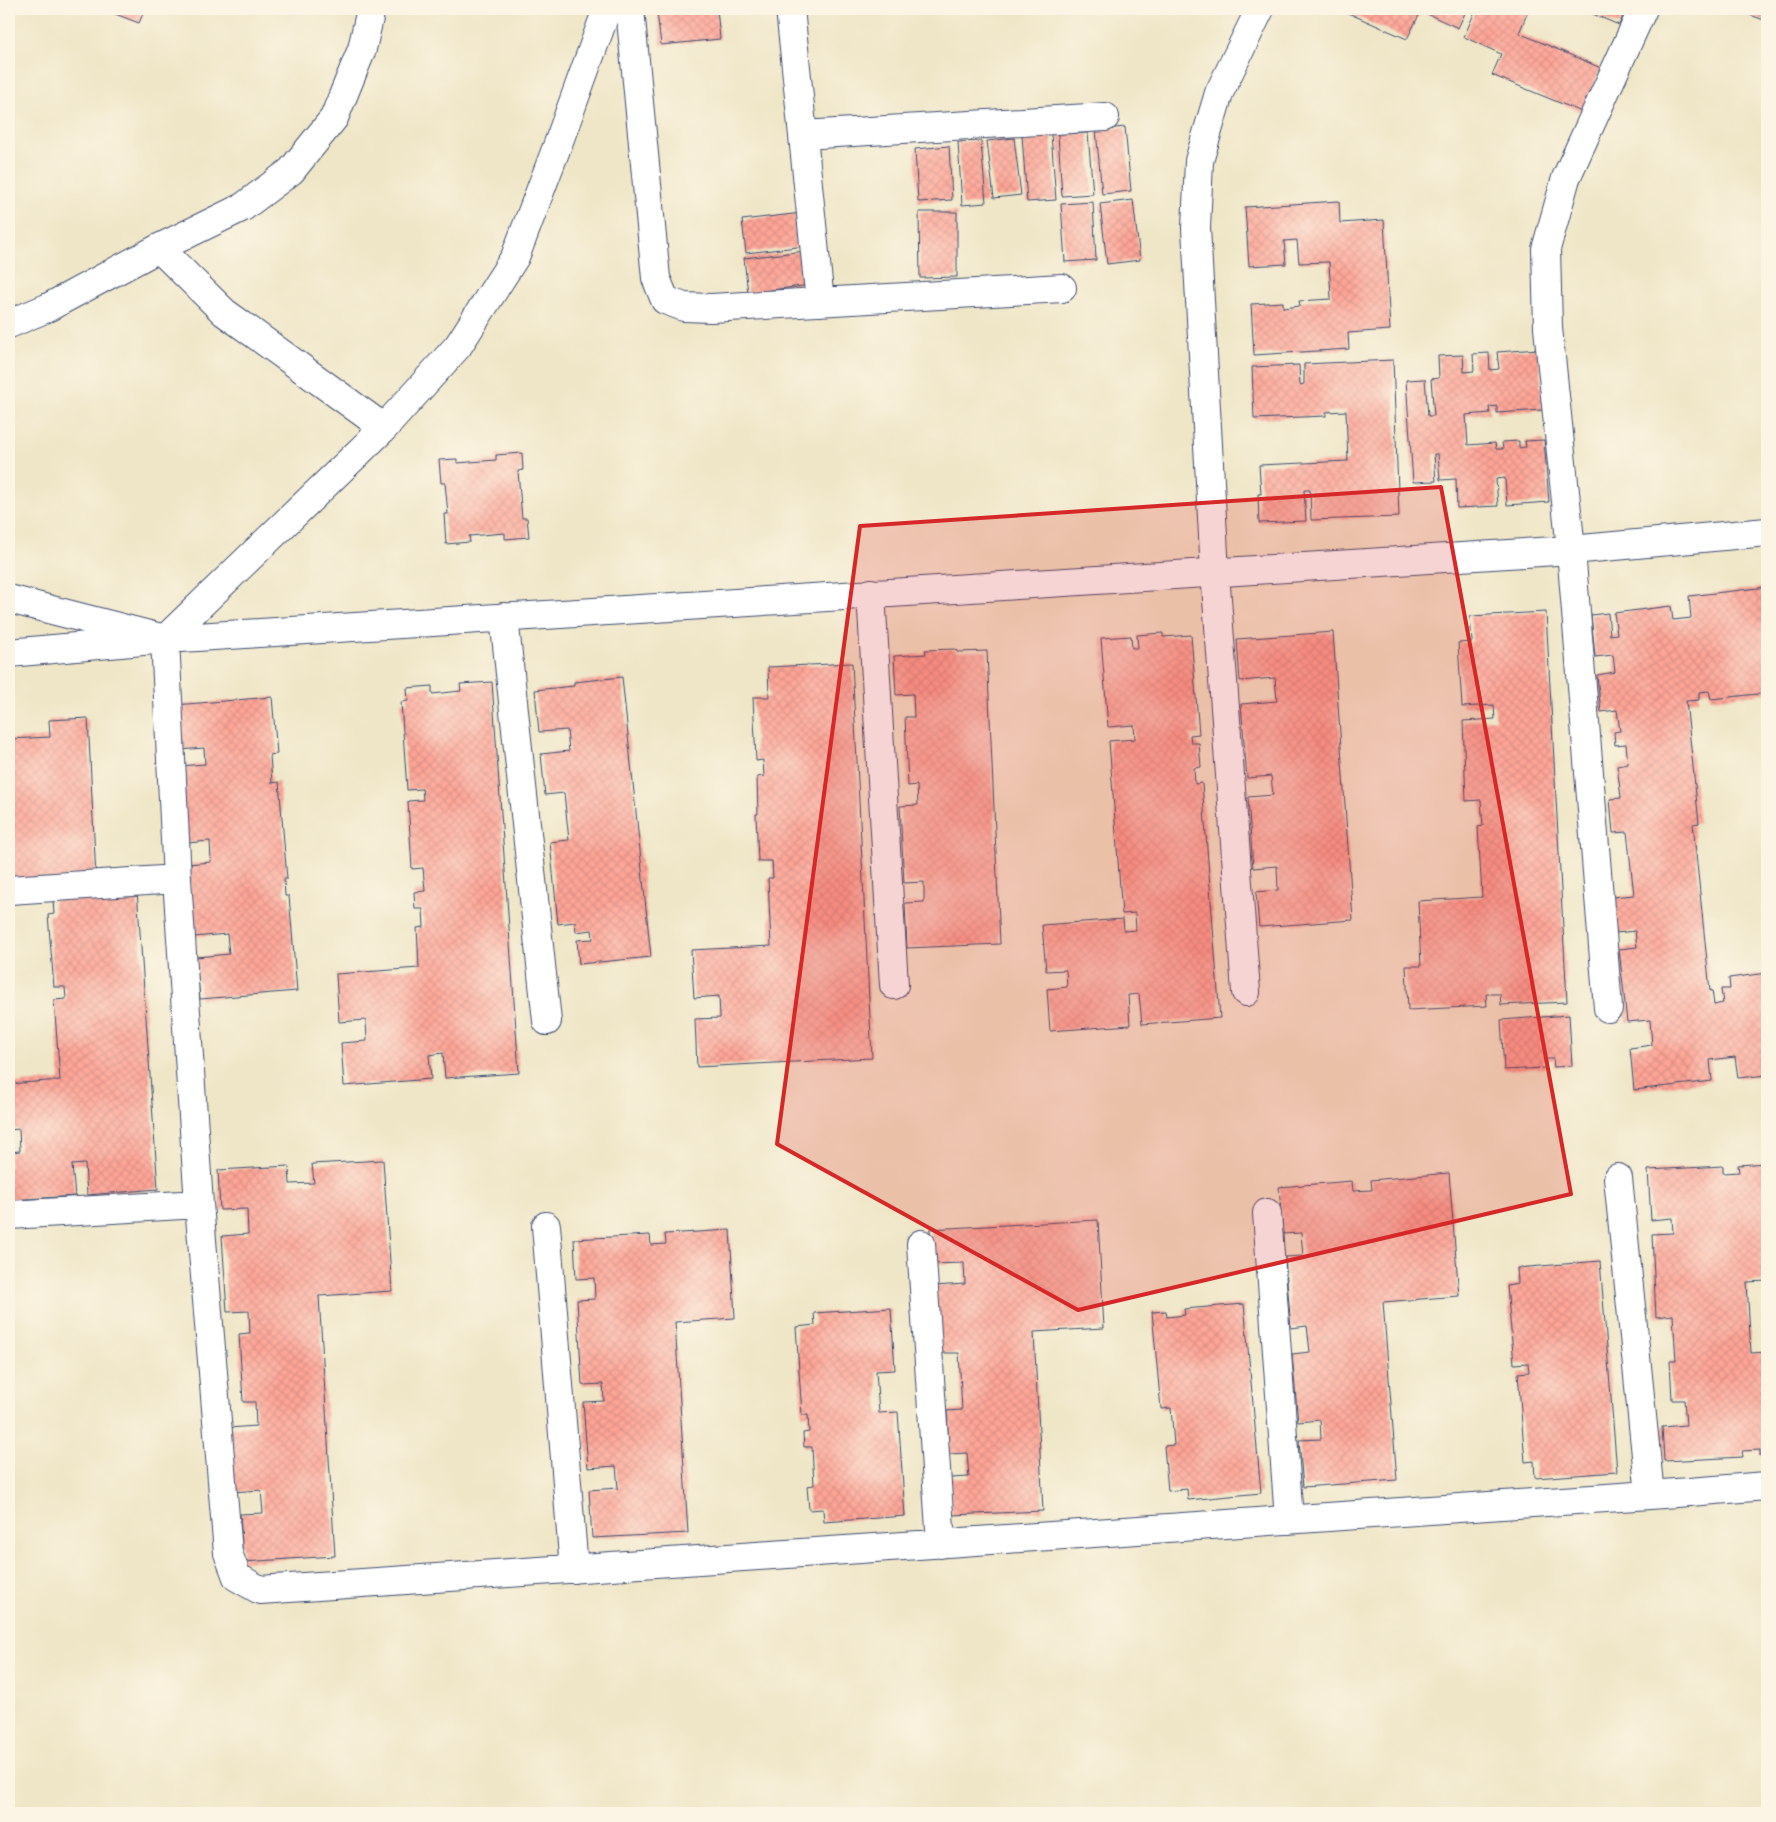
<svg xmlns="http://www.w3.org/2000/svg" width="1776" height="1822" viewBox="0 0 1776 1822" font-family="Sriracha,sans-serif">
<style>
.building{fill:url(#building-cross-hatch)}
.lines{fill:none;stroke-linecap:round;stroke-linejoin:round}
.minor-casing{stroke:#3b4a6e;stroke-width:30}
.minor{stroke:#fff;stroke-width:28}
.marked{fill:#d62828;fill-opacity:0.2;stroke:#d62828;stroke-width:4;stroke-linejoin:round}
</style>
<defs>
<pattern id="building-cross-hatch" width="8" height="8" patternUnits="userSpaceOnUse" patternTransform="scale(1.25)"><rect width="8" height="8" fill="#fea596"/><path d="M0 0l8 8M0 8l8-8" fill="none" stroke="#d98e84"/></pattern>
</defs>
<rect width="100%" height="100%" fill="#fcf5e5"/>
<filter id="ink" filterUnits="userSpaceOnUse"><feTurbulence type="fractalNoise" baseFrequency=".02" numOctaves="2"/><feDisplacementMap in="SourceGraphic" scale="10" xChannelSelector="R" yChannelSelector="G"/><feConvolveMatrix kernelMatrix="1 2 1 2 8 2 1 2 1" color-interpolation-filters="sRGB"/></filter>
<filter id="wash" filterUnits="userSpaceOnUse"><feTurbulence type="fractalNoise" baseFrequency=".0096" numOctaves="4" result="noise"/><feDisplacementMap in="SourceGraphic" scale="20" xChannelSelector="R" yChannelSelector="G"/><feGaussianBlur stdDeviation="1.12" result="paint"/><feColorMatrix in="noise" values="0 0 0 0 0 0 0 0 0 0 0 0 0 0 0 0 0 1.4 0 .05"/><feComposite in="paint" operator="in"/></filter>
<g filter="url(#wash)">
<rect width="100%" height="100%" fill="#efe6c7"/>
<g id="blocks">
<path class="building" d="M102,9h43l-6,14z
M687,9h30l3,30 -59,6 -4,-33z
M1339,9h128l-9,19 -37,-17 -14,28z
M1476,9h53l-10,24 82,35 -19,44 -90,-37 9,-21 -37,-17z
M1581,9h45l-7,16z
M1733,9h34v12z
M1125,127l6,64 -29,3 -6,-64z
M1088,133l5,61 -31,2 -4,-62z
M1051,134l5,66 -29,2 -5,-66z
M1014,138l7,57 -27,3 -7,-57z
M981,141l5,62 -24,2 -4,-63z
M949,146l3,54 -34,2 -3,-53z
M1133,200l7,60 -33,4 -7,-60z
M1339,201l1,22 44,-3 6,110 -42,3 1,16 -95,6 -3,-51 32,-2v6l17,-2 -1,-5 32,-2 -2,-37 -30,1 -2,-23 -13,1 2,23 -37,2 -4,-59z
M1093,202l3,58 -31,2 -4,-58z
M919,212h38v65l-37,1z
M802,213l4,33 -60,7 -4,-33z
M806,251l4,34 -62,8 -4,-35z
M1539,349l4,61 -46,3v-7l-8,1 1,6 -24,2 2,30 27,-2 1,6h7l-1,-7 17,-1v7l7,-1 -1,-6 19,-1 5,62 -42,3 -2,-27 -9,1 2,27 -41,2 -1,-29 -16,1 -2,-26h-4l2,27 -23,1 -7,-102 19,-1 3,37h6l-3,-37 8,-1 -1,-22 25,-1 1,17 10,-1 -1,-17 16,-1 1,17 9,-1 -2,-17z
M1393,360l6,157 -88,3 -1,-30h-6l2,31 -47,2 -1,-29h3l-2,-29 89,-4 -2,-50 -20,1v4l-72,3 -2,-52 47,-2 1,20 4,-1v-20z
M522,453l1,17 -5,1 4,47h5l2,19 -24,2v-6l-36,3 1,6 -24,2 -2,-30h4l-3,-31h-4l-2,-23 18,-1v4l39,-3v-5z
M1767,587v106l-56,6 -2,-8 -10,1v8l-13,1 13,122 -6,1 17,167 2,-1 2,15 9,-2 -2,-14h9l-1,-11 38,-5v102l-29,3 -3,-21 -25,3 2,21 -78,9 -4,-42 22,-3 -2,-25 -23,2 -8,-73 18,-2 -2,-16 -19,2 -4,-36 22,-2 -7,-63 -14,1 -3,-34 11,-1 -4,-32 11,-2 -2,-20 -11,1 -1,-13 6,-1 -3,-21 -16,2 -4,-37 18,-3 -2,-17 -18,2 -4,-42 17,-2 2,22 7,-1 -3,-21 57,-7 2,14 18,-2 -2,-22z
M1546,612l21,390 -66,3 -1,-11h-14l1,12 -79,4 -2,-44h15l-3,-65 64,-4 -4,-70 5,-1 -2,-26 -15,1 -3,-80 32,-2 -1,-14 -32,2 -4,-64 14,-1 -2,-26z
M1333,632l20,288 -94,7 -3,-35 22,-2 -1,-24 -24,2 -5,-71 25,-2 -2,-19 -24,2 -6,-74 36,-3 -2,-23 -35,3 -3,-42z
M1163,633v4l28,-2 8,99 -9,1 1,8h8l2,24 -7,1 1,16 7,-1 18,235 -78,6 -3,-30 -11,1 2,30 -80,6 -3,-42 20,-2 -1,-17 -20,1 -4,-46 81,-6 1,12 12,-1 -1,-17 -13,1 -13,-173 26,-2 -1,-14 -26,2 -7,-89 30,-2 1,12h6l-1,-13z
M956,649l1,3 30,-1 13,293 -93,4 -2,-45 19,-1v-20l-20,1 -4,-77 18,-1 -1,-20 -9,1 -3,-69h9l-1,-23 -17,1 -2,-39 32,-2 -1,-4z
M852,663l20,395 -175,9 -2,-48 25,-1 -1,-22 -25,2 -3,-48 80,-4 -3,-68h5l-1,-17h-14l-2,-47h2l-1,-37 7,-1 -1,-16 -7,1 -3,-64h16l-1,-30z
M622,677l29,280 -72,7 -2,-24 16,-1 -1,-9 -16,2 -1,-10 -17,2 -8,-82 19,-2 -5,-47 -19,2 -4,-41 28,-3 -2,-21 -28,2 -4,-42 39,-4v-4z
M492,682l27,391 -74,5 -2,-25 -14,2 2,24 -87,7 -3,-43 26,-2 -1,-21 -27,2 -3,-48 83,-6 -2,-40 7,-1 -1,-18h-8l-1,-17 11,-1 -2,-23 -11,1 -4,-68 15,-1 -1,-11 -15,1 -6,-88 7,-1 -1,-13 25,-2v8l29,-3 -1,-7z
M272,697l5,57 -7,1 2,28 7,-1 8,97h-3l1,17h4l8,95 -97,8 -4,-42 33,-3 -2,-20 -33,3 -6,-73 23,-2 -1,-21 -23,2 -7,-77 25,-2 -1,-16 -25,2 -4,-45z
M88,718l8,160 -87,5v-144l41,-2 -1,-17z
M137,890l21,299 -71,6 -2,-31 -13,1 3,31 -66,4v-48l11,-1 -1,-22 -10,1v-46l51,-4 -6,-80 12,-1 -1,-12h-11l-6,-72 6,-1 -1,-14z
M1569,1015l3,51 -18,1 -1,-8h-9l1,9 -41,2 -3,-50z
M383,1160l9,131 -73,5 16,260 -92,6 -3,-48 23,-1 -2,-23 -29,2 -4,-64 28,-2 -1,-24h-12l-4,-68 11,-1 -1,-22 -22,1 -5,-76 26,-2 -1,-25 -27,1 -2,-40 71,-4 1,18 24,-1 -2,-19z
M1767,1163v118l-20,1 4,71 16,-1v103l-7,1v-6l-18,1 1,6 -79,4 -2,-34 24,-2 -2,-25h-12l-2,-39h6l-3,-46 -17,2 -4,-83 21,-1 -1,-15 -21,2 -3,-50 75,-4v7l16,-1 -1,-7z
M1449,1173l10,123 -76,6 14,178 -94,7 -4,-47 22,-1 -1,-19 -22,2 -6,-68 18,-2 -3,-26 -16,2 -6,-71 18,-1 -2,-23 -18,1 -4,-47 73,-6 1,10 19,-1 -1,-10z
M1098,1220l6,108 -70,4 9,179 -91,4 -2,-37 19,-1 -2,-24 -18,1 -2,-43 15,-1 -3,-57h-23l-3,-67 32,-2 -1,-21 -33,1 -1,-35z
M730,1230l5,88 -60,4 13,211 -96,5 -3,-48 29,-2 -2,-22 -28,2 -5,-66 21,-1 -1,-17 -21,1 -5,-85 18,-1 -1,-21 -18,1 -2,-40 76,-4 1,10 15,-1 -1,-10z
M1600,1261l17,211 -82,6 -1,-17 -9,1 -7,-89 11,-1 -1,-9 -14,1 -7,-78 11,-2 -1,-16z
M1244,1304l17,189 -73,7 -1,-11 -19,2 -4,-45 10,-1 -3,-37 -10,1 -9,-97 14,-1 1,6 18,-2 -1,-6z
M891,1308l4,62 -19,1 3,42 19,-1 7,104 -81,6 -1,-13 -14,1 -2,-24 7,-1 -2,-38h-8l-1,-14 6,-1 -1,-17h-6l-6,-88 19,-2 -1,-12z"/>
</g>
</g>
<g filter="url(#ink)">
<use href="#blocks" fill-opacity="0" stroke="#3b4a6e" stroke-width="1"/>
<g class="lines">
<g class="minor-casing">
<path id="minor" d="M630,9l26,269 9,22 19,7 27,1 351,-20
M790,9l30,293
M803,135l302,-18
M159,248l65,64 160,116
M9,324l38,-16 112,-60 84,-41 48,-36 43,-53 28,-69 9,-40
M871,593l23,392
M9,599l156,40 1406,-89 196,-18
M504,617l43,404
M165,639l12,240 22,325 29,349 9,24 23,13 1390,-95 117,-9
M9,653l156,-14 219,-211 74,-82 57,-89 43,-113 49,-135
M9,890l168,-11
M1246,992l-31,-420 -19,-344 3,-67 20,-68 41,-84
M1608,1008l-37,-458 -23,-222 -2,-79 20,-71 77,-169
M1618,1178l32,317
M1267,1213l22,307
M9,1215l190,-11
M546,1226l28,343
M921,1244l20,300"/>
</g>
<use href="#minor" class="minor"/>
</g>
</g>
<path class="marked" d="M1441,487l130,707 -493,116 -301,-166 83,-618z"/>
<rect width="1776" height="1822" fill="none" stroke="#fcf5e5" stroke-width="30"/>
</svg>
